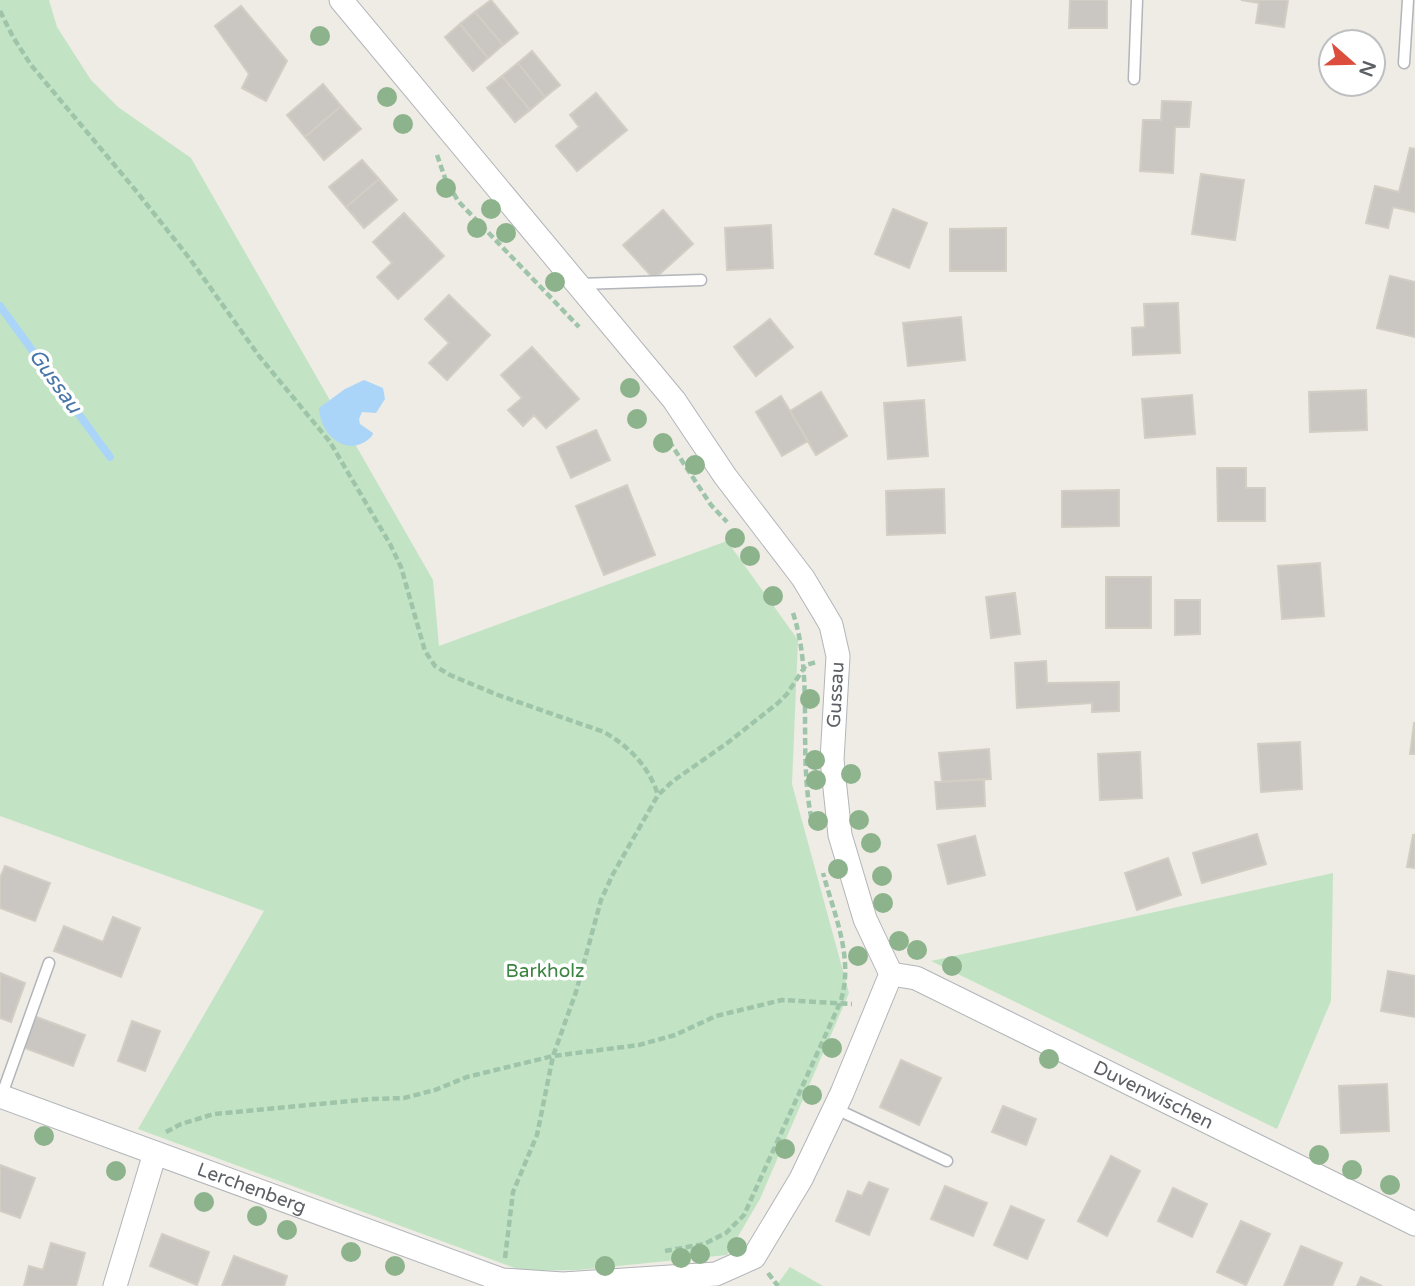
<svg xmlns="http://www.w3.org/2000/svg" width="1415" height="1286" viewBox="0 0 1415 1286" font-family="'Varela Round',sans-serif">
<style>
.green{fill:#c3e4c4}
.water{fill:#abd5f8}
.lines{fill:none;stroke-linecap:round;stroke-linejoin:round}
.stream{stroke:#abd5f8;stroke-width:8}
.building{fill:#cac7c2;stroke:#d2cec4;stroke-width:2}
.service-casing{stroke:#b2b5b9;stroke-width:13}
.minor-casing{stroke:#b2b5b9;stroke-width:25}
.path{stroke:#9ec4a9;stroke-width:4.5;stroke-dasharray:7 3.5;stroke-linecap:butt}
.service{stroke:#fff;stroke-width:10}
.minor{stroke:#fff;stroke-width:23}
.tree{fill:#8cb38b}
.labels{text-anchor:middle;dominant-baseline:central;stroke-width:7;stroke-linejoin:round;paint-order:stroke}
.street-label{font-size:19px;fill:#5d6064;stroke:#fff}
.park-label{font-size:19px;fill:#3c8441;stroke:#fff}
.water-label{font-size:21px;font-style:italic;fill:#4976a9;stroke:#fff}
</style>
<rect width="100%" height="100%" fill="#eeece5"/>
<path class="green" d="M0,0h49l8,27 34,53 27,27 73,51 242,422 6,66 288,-105 71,99 -6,144 57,209 -89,206 -33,56 -149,15 -55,1 -385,-142 126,-218 -264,-95z
M1333,873l-2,128 -54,128 -346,-168z
M790,1267l33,19h-47z"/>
<path class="water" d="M364,380l19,8 2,11 -9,14 -14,-1 -3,7 1,5 13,9 -1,3c-23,24 -52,0 -53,-28l26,-19z"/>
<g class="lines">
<path class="stream" d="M0,306l110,151"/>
</g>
<path class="building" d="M491,0l27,33 -15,12 -28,-33z
M1070,0h37v28h-38z
M1241,0h47l-4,27 -28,-4 3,-20z
M241,6l46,55 -21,40 -24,-13 7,-14 -34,-48z
M475,12l28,33 -15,13 -28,-34z
M460,24l28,34 -15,13 -28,-34z
M532,51l28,34 -15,12 -27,-34z
M518,63l27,34 -15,13 -28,-34z
M502,76l28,34 -15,12 -28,-34z
M323,84l18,22 -36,31 -18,-22z
M596,93l31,37 -50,41 -21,-25 23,-19 -9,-12z
M1162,101l29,1 -2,25h-14l-2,46 -33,-2 3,-51h18z
M341,106l20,23 -37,31 -19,-23z
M1410,148l5,1v63l-22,-5 -5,21 -22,-5 9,-37 24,6z
M362,160l17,19 -33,28 -17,-20z
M1201,174l43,6 -9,60 -43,-6z
M379,179l18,21 -33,28 -18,-21z
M893,209l34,14 -18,45 -34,-14z
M663,210l30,34 -39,35 -31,-34z
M404,213l40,43 -46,43 -21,-22 15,-14 -19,-21z
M771,225l2,43 -46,2 -2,-42z
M1006,228v43h-56v-42z
M1390,276l25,6v55l-38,-9z
M449,295l41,40 -43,45 -18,-17 20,-20 -24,-24z
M1178,303l2,50 -47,2 -1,-27 13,-1 -1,-23z
M961,317l4,43 -57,6 -5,-43z
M770,319l23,28 -37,29 -22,-29z
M532,347l47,52 -33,29 -12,-13 -11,11 -15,-16 14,-12 -21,-23z
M1366,390l1,40 -57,2 -1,-40z
M821,392l26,44 -31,19 -26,-44z
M1192,395l3,39 -50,4 -3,-39z
M781,396l27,45 -26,15 -26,-44z
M924,400l4,56 -40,3 -4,-56z
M596,430l14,30 -39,18 -14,-31z
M1217,468h29v20h19v33h-47z
M627,485l28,70 -51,20 -28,-69z
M944,489l1,44 -58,2 -1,-44z
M1119,490v36l-57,1v-36z
M1320,563l4,53 -42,3 -4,-53z
M1106,577h45v51h-45z
M1015,593l5,41 -29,4 -5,-41z
M1175,600h25v34l-25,1z
M1046,661l1,22 72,-1v29l-27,1v-9l-75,5 -2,-45z
M1414,723h1v31h-5z
M1300,742l2,47 -41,3 -3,-48z
M989,749l2,30 -49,3 -3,-29z
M1140,752l2,46 -42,2 -2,-46z
M984,779l1,27 -48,3 -2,-27z
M1257,834l9,30 -64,19 -9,-30z
M1413,835h2v33l-8,-1z
M975,836l10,39 -37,9 -10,-39z
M1168,858l13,37 -44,15 -12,-37z
M5,866l45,17 -15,38 -35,-13v-30z
M113,917l27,11 -19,49 -67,-26 10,-25 39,16z
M1388,971l27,5v41l-34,-6z
M0,973l25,10 -14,39 -11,-4z
M34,1016l51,19 -12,31 -51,-19z
M132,1021l28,10 -15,40 -27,-10z
M901,1060l40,18 -22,47 -39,-18z
M1387,1084l2,47 -48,2 -2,-47z
M1003,1106l33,13 -10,26 -34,-13z
M1111,1156l29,15 -33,65 -29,-15z
M0,1165l35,13 -15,40 -20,-7z
M869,1182l19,7 -19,46 -33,-14 12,-30 14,5z
M945,1186l42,17 -14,33 -42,-17z
M1173,1188l34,16 -15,33 -34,-16z
M1011,1206l33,14 -17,39 -33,-14z
M1241,1221l29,13 -24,51 -29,-13z
M162,1234l47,18 -12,33 -47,-19z
M51,1243l34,10 -9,33h-52l5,-20 14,4z
M1301,1246l41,17 -10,23h-48z
M234,1256l53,20 -3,10h-62z
M1361,1277l21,9h-25z"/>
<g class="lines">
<g class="service-casing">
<path id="service" d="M1404,63l4,-63
M1134,79l3,-79
M580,284l121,-4
M1,1097l48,-134
M834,1108l113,53"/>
</g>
<g class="minor-casing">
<g id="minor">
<path id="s1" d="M891,974l25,4 499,246"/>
<path id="s2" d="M0,1096l502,184 61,4 153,-10 38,-17 47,-78 41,-86 49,-119 -26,-55 -25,-84 -8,-75 6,-104 -7,-31 -7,-12 -21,-35 -78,-102 -51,-76 -333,-400"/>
<path d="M115,1286l40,-133"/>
</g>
</g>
<path class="path" d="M0,11l13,26 18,28 106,127 53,67 69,97 71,86 60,102 11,23 24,84 10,15 15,9 48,20 106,37c26,15 45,35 54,63
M437,155l8,23 13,23 121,126
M669,441l42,64 16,17
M793,613c21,63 5,137 18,203
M166,1132l15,-8 33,-10 157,-15 33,-1 31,-8 32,-13 86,-21 86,-11 36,-10 41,-19 66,-16 70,4
M665,1251l39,-7 22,-11 18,-18 96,-212c15,-43 -6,-89 -17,-130
M505,1258l8,-66 24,-57 16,-79 23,-64 25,-92 12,-26 45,-79 15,-14 53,-37 52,-41 9,-9 19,-29 10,-3
M768,1273l10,13"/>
<use href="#service" class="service"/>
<use href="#minor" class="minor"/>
</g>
<g class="tree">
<circle cx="320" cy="36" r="10"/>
<circle cx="387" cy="97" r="10"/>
<circle cx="403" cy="124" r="10"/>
<circle cx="446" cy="188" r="10"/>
<circle cx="491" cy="209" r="10"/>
<circle cx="477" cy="228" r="10"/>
<circle cx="506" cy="233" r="10"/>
<circle cx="555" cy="282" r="10"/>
<circle cx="630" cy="388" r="10"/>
<circle cx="637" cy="419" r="10"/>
<circle cx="663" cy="443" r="10"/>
<circle cx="695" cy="465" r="10"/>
<circle cx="735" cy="538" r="10"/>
<circle cx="750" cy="556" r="10"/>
<circle cx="773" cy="596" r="10"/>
<circle cx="810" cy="699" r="10"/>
<circle cx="815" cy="760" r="10"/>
<circle cx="851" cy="774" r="10"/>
<circle cx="816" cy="780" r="10"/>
<circle cx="859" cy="820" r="10"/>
<circle cx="818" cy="821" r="10"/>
<circle cx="871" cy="843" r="10"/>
<circle cx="838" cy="869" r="10"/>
<circle cx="882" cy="876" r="10"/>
<circle cx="883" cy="903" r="10"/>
<circle cx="899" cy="941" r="10"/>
<circle cx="917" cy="950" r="10"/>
<circle cx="858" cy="956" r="10"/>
<circle cx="952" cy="966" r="10"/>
<circle cx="832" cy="1048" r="10"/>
<circle cx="1049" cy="1059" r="10"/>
<circle cx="812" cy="1095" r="10"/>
<circle cx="44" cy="1136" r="10"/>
<circle cx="785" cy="1149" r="10"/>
<circle cx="1319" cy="1155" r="10"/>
<circle cx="1352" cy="1170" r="10"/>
<circle cx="116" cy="1171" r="10"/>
<circle cx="1390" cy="1185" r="10"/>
<circle cx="204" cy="1202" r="10"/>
<circle cx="257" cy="1216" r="10"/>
<circle cx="287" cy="1230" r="10"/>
<circle cx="737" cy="1247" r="10"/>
<circle cx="351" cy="1252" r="10"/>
<circle cx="700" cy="1254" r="10"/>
<circle cx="681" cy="1258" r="10"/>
<circle cx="395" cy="1266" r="10"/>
<circle cx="605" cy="1266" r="10"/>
</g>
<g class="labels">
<g class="street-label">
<text stroke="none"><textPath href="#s2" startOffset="1395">Gussau</textPath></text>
<text stroke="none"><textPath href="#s1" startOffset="290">Duvenwischen</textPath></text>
<text stroke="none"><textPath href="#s2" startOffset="268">Lerchenberg</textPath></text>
</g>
<g class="park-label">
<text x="545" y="971">Barkholz</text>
</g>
<g class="water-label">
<text transform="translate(55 381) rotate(54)">Gussau</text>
</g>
</g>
<g transform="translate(1352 63) rotate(110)"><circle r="33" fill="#ffffff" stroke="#bebfc1" stroke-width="2"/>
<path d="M0-5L12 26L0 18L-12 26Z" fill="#dc4d3d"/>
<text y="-10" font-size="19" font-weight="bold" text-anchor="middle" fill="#5d6064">N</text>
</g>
</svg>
